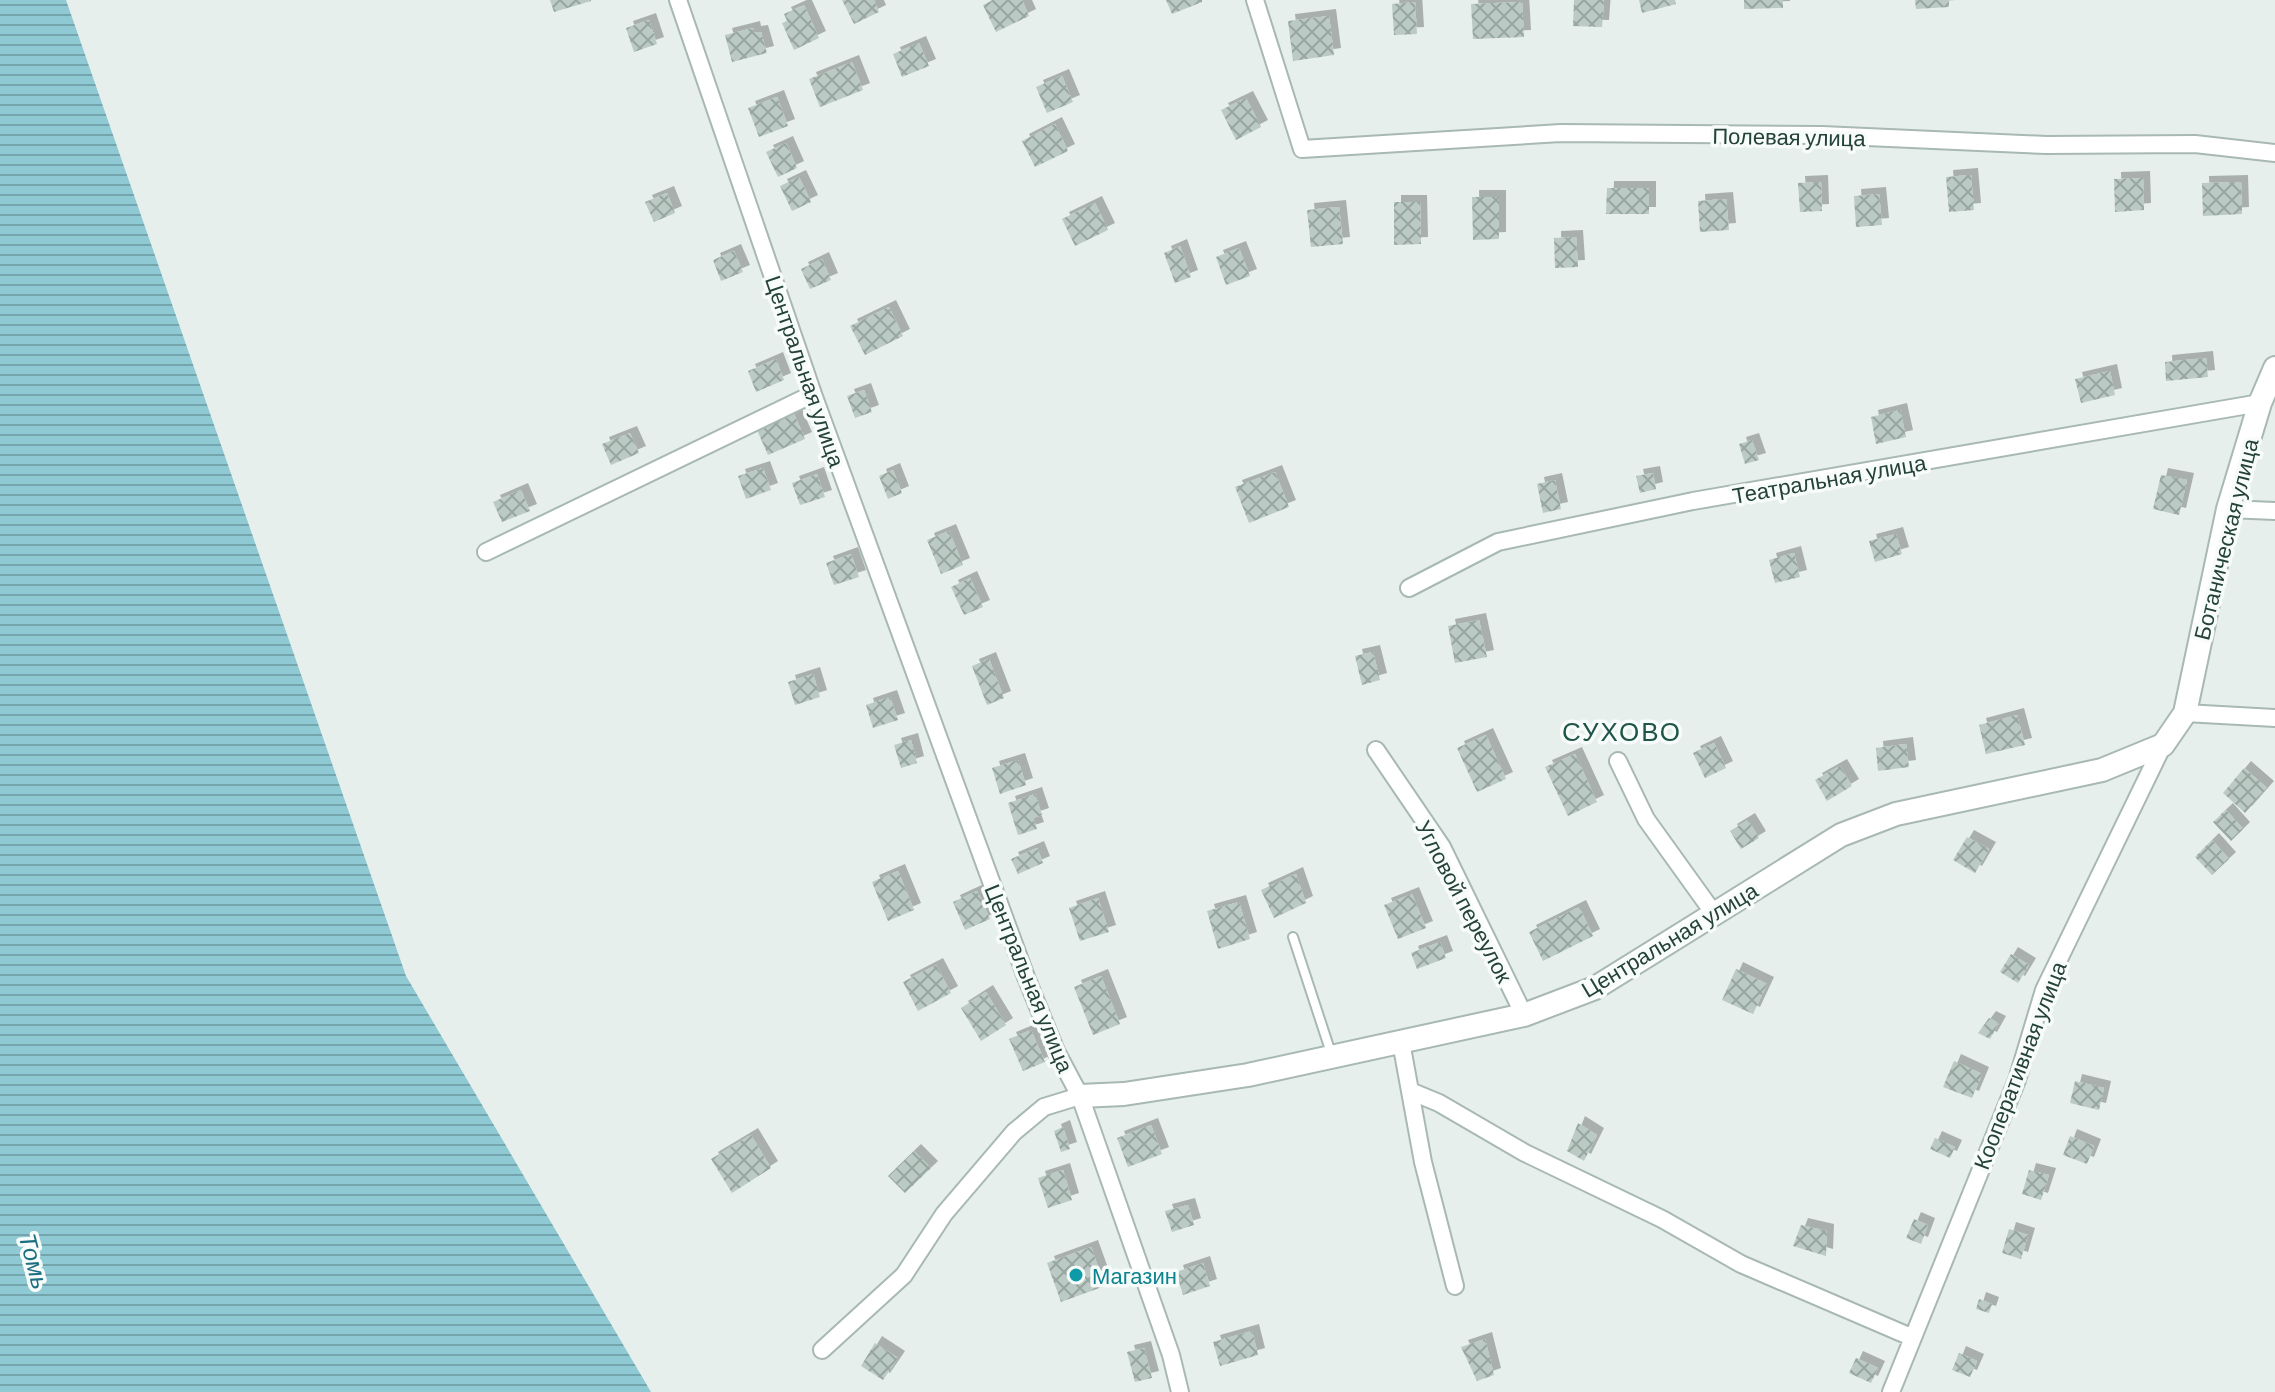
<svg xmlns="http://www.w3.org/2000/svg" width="2275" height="1392" viewBox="0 0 2275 1392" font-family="Barlow,sans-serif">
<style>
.water{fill:url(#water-rules)}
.building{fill:url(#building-cross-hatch);filter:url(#shadow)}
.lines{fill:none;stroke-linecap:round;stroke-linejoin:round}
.service-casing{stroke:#a8b8b2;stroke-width:12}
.minor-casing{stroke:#a8b8b2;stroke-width:20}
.tertiary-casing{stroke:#a8b8b2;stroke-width:26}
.service{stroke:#fff;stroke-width:8}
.minor{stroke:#fff;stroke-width:16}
.tertiary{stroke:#fff;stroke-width:22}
.culture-dot{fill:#0f9aa8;stroke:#f7fbf9;stroke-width:3}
.labels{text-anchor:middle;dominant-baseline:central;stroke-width:7;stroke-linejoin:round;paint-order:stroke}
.street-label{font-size:22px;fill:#24423a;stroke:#f7fbf9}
.culture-label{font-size:22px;fill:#0d838f;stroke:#f7fbf9;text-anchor:start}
.water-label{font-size:24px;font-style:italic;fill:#1c6f80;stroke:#f7fbf9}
.quarter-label{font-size:26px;letter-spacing:2px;fill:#1f5548;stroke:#f7fbf9}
</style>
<defs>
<pattern id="water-rules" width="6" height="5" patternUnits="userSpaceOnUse" patternTransform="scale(2)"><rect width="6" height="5" fill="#8ec9d4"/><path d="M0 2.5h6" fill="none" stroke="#74a5ad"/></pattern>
<pattern id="building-cross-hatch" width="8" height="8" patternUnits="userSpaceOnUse" patternTransform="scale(2)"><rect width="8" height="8" fill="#bbcac4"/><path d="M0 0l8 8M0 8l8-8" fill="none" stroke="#98a6a0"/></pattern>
<filter id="shadow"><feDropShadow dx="7" dy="-7" stdDeviation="0" flood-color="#0004"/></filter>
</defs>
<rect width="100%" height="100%" fill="#e6efeb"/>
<path class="water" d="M0,0h66l340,976 245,416h-651z"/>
<path class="building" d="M550,0h41v1l-37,11z
M842,0h32l5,12 -25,12z
M993,0h29l7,16 -33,16 -13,-27z
M1166,0h36v2l-30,12z
M1574,0h30l-2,27 -29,-1z
M1639,0h36l1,4 -34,9z
M1744,0h39v8l-39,1z
M1915,0h34v7l-33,2z
M1415,2l2,32 -23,1 -2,-31z
M1522,2l2,35 -51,2 -2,-35z
M804,5l15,33 -25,12 -12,-27 5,-2 -3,-7z
M1329,16l5,39 -41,6 -5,-40z
M649,20l8,24 -23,8 -8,-24z
M753,28l1,5 7,-1 6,21 -35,9 -7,-27z
M919,43l10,23 -27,11 -9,-23z
M852,62l11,28 -43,17 -11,-28z
M1062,76l11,26 -26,11 -11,-26z
M777,97l11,29 -29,11 -11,-29z
M1246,98l15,29 -25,13 -15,-30z
M1055,124l13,27 -33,16 -13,-26z
M786,143l11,25 -19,9 -12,-25z
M1971,175l3,35 -25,2 -3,-35z
M799,177l12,25 -19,9 -12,-25z
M2143,178l1,32 -29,2 -1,-33z
M1821,182l1,29 -22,1 -2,-29z
M2241,182l1,32 -39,2 -1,-33z
M1607,188h42v26h-43z
M667,193l8,20 -21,9 -9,-20z
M1879,194l3,31 -26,2 -2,-31z
M1472,197h27v42l-26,1z
M1726,199l3,31 -29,2 -2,-31z
M1394,202h26l1,42 -27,1z
M1095,203l13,27 -33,16 -13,-27z
M1339,207l4,37 -32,3 -4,-37z
M1576,237l2,30 -23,1 -1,-30z
M1180,246l11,31 -16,6 -11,-30z
M1239,248l11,28 -24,9 -10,-28z
M734,251l9,21 -22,9 -8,-21z
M822,259l9,21 -21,9 -9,-20z
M889,307l14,29 -38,19 -15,-29z
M2206,358l2,19 -42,4 -1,-19z
M776,359l8,21 -28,12 -8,-21z
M2110,371l5,24 -34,8 -6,-24z
M864,390l8,22 -17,6 -8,-22z
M1900,410l6,27 -30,7 -5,-27z
M794,414l11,25 -37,16 -11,-25z
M630,433l9,20 -28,12 -9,-21z
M1752,440l7,20 -14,4 -6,-20z
M763,468l8,22 -25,9 -8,-23z
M893,470l9,23 -14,6 -9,-23z
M1275,472l14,35 -40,16 -14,-36z
M1653,473l3,16 -16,4 -4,-17z
M817,474l8,23 -25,8 -8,-22z
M2161,475l26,5 -8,35 -26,-6z
M1555,480l6,29 -18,4 -6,-29z
M521,490l9,21 -28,11 -9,-20z
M949,531l14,34 -22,9 -14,-34z
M1896,534l6,20 -27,8 -6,-21z
M1794,553l6,24 -25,6 -6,-23z
M851,554l8,23 -25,8 -8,-22z
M970,578l13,29 -19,8 -13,-28z
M1479,620l8,37 -32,6 -7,-37z
M1373,652l7,28 -18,5 -7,-29z
M989,659l15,39 -17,7 -15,-39z
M813,674l7,23 -25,8 -7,-23z
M890,697l8,23 -25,8 -7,-23z
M2017,715l8,30 -39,9 -7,-29z
M1486,735l20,44 -29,13 -20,-44z
M911,740l6,23 -16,5 -7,-23z
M1714,743l12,25 -21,10 -12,-25z
M1906,744l3,23 -31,4 -2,-23z
M1575,754l22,48 -29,14 -23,-49z
M1018,760l8,25 -26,9 -8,-26z
M1840,766l12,20 -25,15 -12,-21z
M2244,768l23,20 -22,25 -22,-20z
M1035,794l7,21 -9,3 4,11 -19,6 -10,-32z
M2226,810l17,19 -12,12 -18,-19z
M1748,820l11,18 -18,11 -11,-18z
M1967,837l22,12 -14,24 -22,-13z
M2212,840l17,19 -17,16 -17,-18z
M1037,848l6,15 -25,11 -7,-15z
M898,871l16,39 -26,11 -16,-39z
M1296,874l10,29 -32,15 -13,-28z
M977,891l13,28 -25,11 -12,-28z
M1412,894l14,34 -28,11 -14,-34z
M1098,898l11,34 -29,9 -11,-33z
M1239,902l11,37 -32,10 -11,-38z
M1579,907l14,29 -50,25 -14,-29z
M1440,942l6,16 -29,11 -6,-16z
M2011,954l18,11 -11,18 -18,-11z
M936,965l15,28 -33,18 -15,-29z
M1736,969l31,15 -14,30 -31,-14z
M1101,976l19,48 -27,11 -19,-48z
M986,992l20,33 -25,16 -20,-33z
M1989,1018l10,5 -9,16 -12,-6z
M1031,1030l14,32 -22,9 -14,-32z
M1954,1061l28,13 -10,24 -29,-11z
M2075,1081l29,7 -5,22 -29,-7z
M1578,1123l19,12 -13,26 -17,-10z
M1151,1125l11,29 -34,13 -11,-29z
M1063,1127l7,22 -9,3 -7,-21z
M751,1135l20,33 -39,25 -21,-34z
M2070,1136l24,10 -7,18 -24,-9z
M1935,1138l20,9 -5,11 -20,-9z
M914,1151l17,17 -26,25 -17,-17z
M1063,1170l9,30 -24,8 -10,-30z
M2029,1170l20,5 -8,25 -19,-6z
M1188,1205l6,20 -22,7 -7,-21z
M1914,1219l14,6 -7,19 -15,-6z
M1801,1225l26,6 -1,25 -33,-10z
M2009,1229l19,6 -7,24 -19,-6z
M1091,1247l14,39 -44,16 -14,-39z
M1203,1263l7,23 -27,9 -7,-23z
M1979,1299l13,5 -3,9 -13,-4z
M1252,1331l6,24 -38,11 -7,-24z
M1485,1339l9,36 -17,6 -16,-34z
M875,1343l23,15 -15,22 -22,-14z
M1144,1348l8,30 -17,4 -8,-30z
M1959,1353l18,8 -7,16 -18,-7z
M1856,1358l22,10 -7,15 -22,-10z"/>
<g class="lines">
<g class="service-casing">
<path id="service" d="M1293,937l39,119"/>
</g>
<g class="minor-casing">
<path id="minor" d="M678,0l135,394 213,583 30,74 24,45 91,259 9,37
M1255,0l47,149 259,-16 261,2 224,10 149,-1 80,9
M2228,509l47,2
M486,552l327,-158
M1409,588l89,-46 195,-41 567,-98
M2185,713l90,5
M1376,750l66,97 82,168
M1618,761l28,58 69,96
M1401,1042l22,120 32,124
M1410,1091l29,12 86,50 137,66 79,45 170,73
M822,1350l82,-75 40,-61 70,-82 30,-25 36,-11
M1891,1392l126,-312 27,-90 119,-245"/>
</g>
<g class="tertiary-casing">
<path id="tertiary" d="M1080,1096l44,-2 124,-19 276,-60 71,-27 246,-153 55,-21 206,-44 61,-25 22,-32 43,-204 32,-106 15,-35"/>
</g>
<use href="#service" class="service"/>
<use href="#minor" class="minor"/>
<use href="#tertiary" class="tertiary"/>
</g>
<circle class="culture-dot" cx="1076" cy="1275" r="8"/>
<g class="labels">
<g class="street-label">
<text transform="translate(1789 136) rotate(1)">Полевая улица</text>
<text transform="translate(806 371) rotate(71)">Центральная улица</text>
<text transform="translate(1829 478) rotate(-10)">Театральная улица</text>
<text transform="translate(2225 539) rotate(-76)">Ботаническая улица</text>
<text transform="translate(1465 901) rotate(62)">Угловой переулок</text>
<text transform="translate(1669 939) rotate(-31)">Центральная улица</text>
<text transform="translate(1030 978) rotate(68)">Центральная улица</text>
<text transform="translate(2019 1065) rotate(-69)">Кооперативная улица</text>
</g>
<g class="culture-label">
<text x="1092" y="1275">Магазин</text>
</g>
<g class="water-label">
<text transform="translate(35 1261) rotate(75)">Томь</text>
</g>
<g class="quarter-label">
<text x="1622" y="730">СУХОВО</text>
</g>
</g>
</svg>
